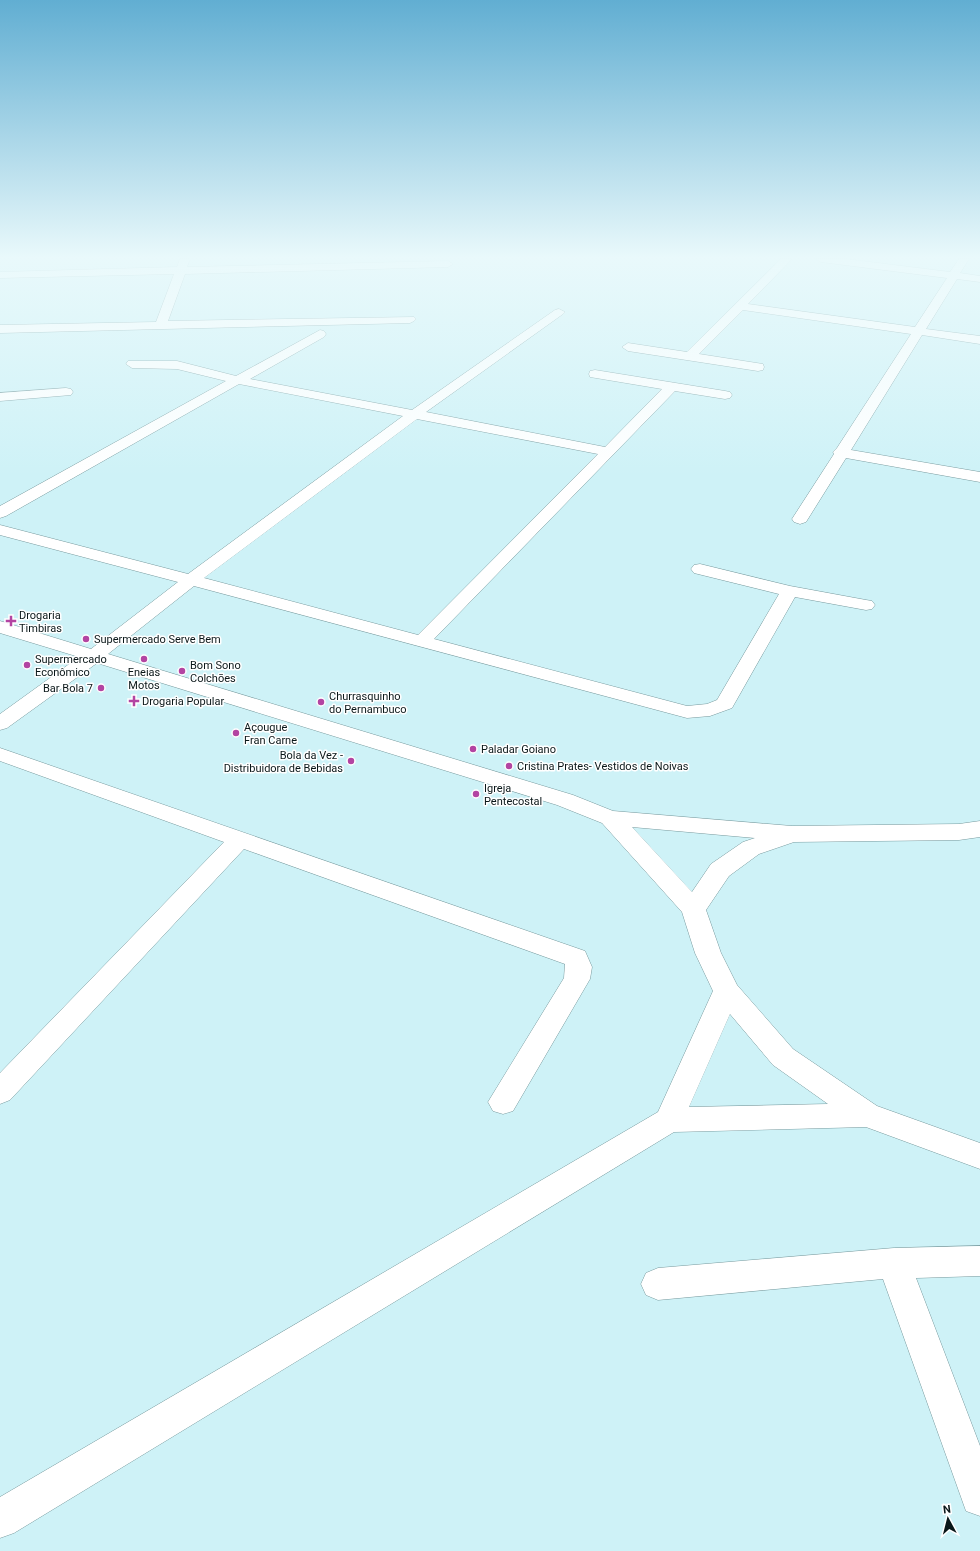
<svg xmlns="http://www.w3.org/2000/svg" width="980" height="1551" viewBox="0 0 980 1551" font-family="Roboto,sans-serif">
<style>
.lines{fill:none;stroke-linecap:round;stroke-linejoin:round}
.minor-casing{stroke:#789a9e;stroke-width:1}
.minor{fill:#fff;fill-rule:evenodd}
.poi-dot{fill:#b344a2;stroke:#fff;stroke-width:1.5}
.labels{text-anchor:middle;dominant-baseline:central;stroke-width:3;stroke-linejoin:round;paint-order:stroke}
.poi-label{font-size:11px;fill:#0a1719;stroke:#fff;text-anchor:start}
</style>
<rect width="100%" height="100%" fill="#cef2f7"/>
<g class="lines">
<g class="minor-casing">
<path id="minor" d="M180,259h10l-3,8 261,-6 5,3 -5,3 -263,7 -17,47 246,-4 2,2 -2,2 -4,2 -410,10v-8l156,-3 18,-48 -174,4v-6l177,-5z
M781,259h11l-44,45 167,23 32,-49 -126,-16 -5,-3h30l104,13 9,-13h10l-9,14 20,3v6l-23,-3 -31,50 54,7v8l-58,-9 -71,115 129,22v10l-134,-24 -40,64 -6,2 -6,-2 -2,-3 42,-65 -1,-2 4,-4 74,-114 -168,-24 -44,44 64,10 1,3 -1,3 -5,1 -130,-20 -6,-4 6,-4 59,9z
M559,309l6,3 -2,2 -137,98 179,35 57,-58 -72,-12 -1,-3 1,-3 5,-1 130,21 5,1 2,3 -2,3 -5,1 -50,-8 -241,248 253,67 20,-2 10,-4 62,-106 -85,-21 -3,-4 3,-4 6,-1 90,22 76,14 6,1 3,4 -3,4 -6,1 -71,-13 -63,111 -22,8 -23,2 -493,-132 -86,68 465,141 40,16 179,15 167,-2 21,-3v16l-21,3 -165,2 -35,12 -30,22 -23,34 15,43 16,32 56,64 84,57 103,37v26l-114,-42 -192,5 -660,401 -14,5v-41l658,-385 55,-121 -18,-38 -13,-41 -80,-89 -45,-18 -460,-142 -90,65 -7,2v-16l79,-57 -79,-24v-12l91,28 87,-67 -178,-47v-10l188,49 215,-158 -164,-32 -233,132 -6,2v-12l226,-125 -49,-12 -45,-1 -6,-4 2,-3h49l59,15 84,-46 4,1 2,3 -2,3 -74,42 162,31 143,-100zM417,419l181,35 -180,181 -214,-57zM632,827l123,11 -12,4 -32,22 -19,28zM730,1014l43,51 55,39 -139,3z
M66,388l5,1 2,3 -2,3 -71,6v-8z
M0,748l585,203 7,16 -2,12 -77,132 -10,3 -10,-3 -5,-9 76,-124 1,-14 -321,-115 -234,251 -10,4v-31l224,-231 -224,-81z
M980,1246v30l-64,2 64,168v70l-14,-5 -5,-14 -78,-218 -225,21 -12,-5 -5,-11 5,-11 12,-5 236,-20z"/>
</g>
<use href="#minor" class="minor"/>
</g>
<linearGradient id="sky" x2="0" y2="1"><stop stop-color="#61aed2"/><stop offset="0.54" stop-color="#e9f9fb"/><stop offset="1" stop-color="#e9f9fb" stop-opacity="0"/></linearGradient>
<rect width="980" height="476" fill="url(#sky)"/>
<g class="poi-dot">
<path d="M9 615h4v4h4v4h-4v4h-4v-4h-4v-4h4z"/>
<circle cx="86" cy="639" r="4"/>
<circle cx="144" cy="659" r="4"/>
<circle cx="27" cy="665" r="4"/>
<circle cx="182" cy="671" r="4"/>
<circle cx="101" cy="688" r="4"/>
<path d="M132 695h4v4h4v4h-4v4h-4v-4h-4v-4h4z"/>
<circle cx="321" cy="702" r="4"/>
<circle cx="236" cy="733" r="4"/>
<circle cx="473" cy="749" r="4"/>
<circle cx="351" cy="761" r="4"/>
<circle cx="509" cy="766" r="4"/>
<circle cx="476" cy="794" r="4"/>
</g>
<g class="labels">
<g class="poi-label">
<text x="19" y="615">Drogaria<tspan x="19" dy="13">Timbiras</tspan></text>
<text x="94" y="639">Supermercado Serve Bem</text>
<text x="35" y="659">Supermercado<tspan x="35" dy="13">Econômico</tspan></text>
<text x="190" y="665">Bom Sono<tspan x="190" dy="13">Colchões</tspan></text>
<text x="144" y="672" text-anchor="middle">Eneias<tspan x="144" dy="13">Motos</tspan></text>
<text x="93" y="688" text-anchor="end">Bar Bola 7</text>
<text x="329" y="696">Churrasquinho<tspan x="329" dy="13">do Pernambuco</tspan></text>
<text x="142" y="701">Drogaria Popular</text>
<text x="244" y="727">Açougue<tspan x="244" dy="13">Fran Carne</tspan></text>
<text x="481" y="749">Paladar Goiano</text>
<text x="343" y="755" text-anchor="end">Bola da Vez -<tspan x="343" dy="13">Distribuidora de Bebidas</tspan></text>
<text x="517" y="766">Cristina Prates- Vestidos de Noivas</text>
<text x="484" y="788">Igreja<tspan x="484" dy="13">Pentecostal</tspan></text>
</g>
</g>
<g transform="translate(948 1519) rotate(353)" stroke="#ffffff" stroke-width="3" paint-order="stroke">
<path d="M0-3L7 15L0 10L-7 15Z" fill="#0a1719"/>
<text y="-6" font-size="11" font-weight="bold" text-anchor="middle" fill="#0a1719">N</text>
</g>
</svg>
